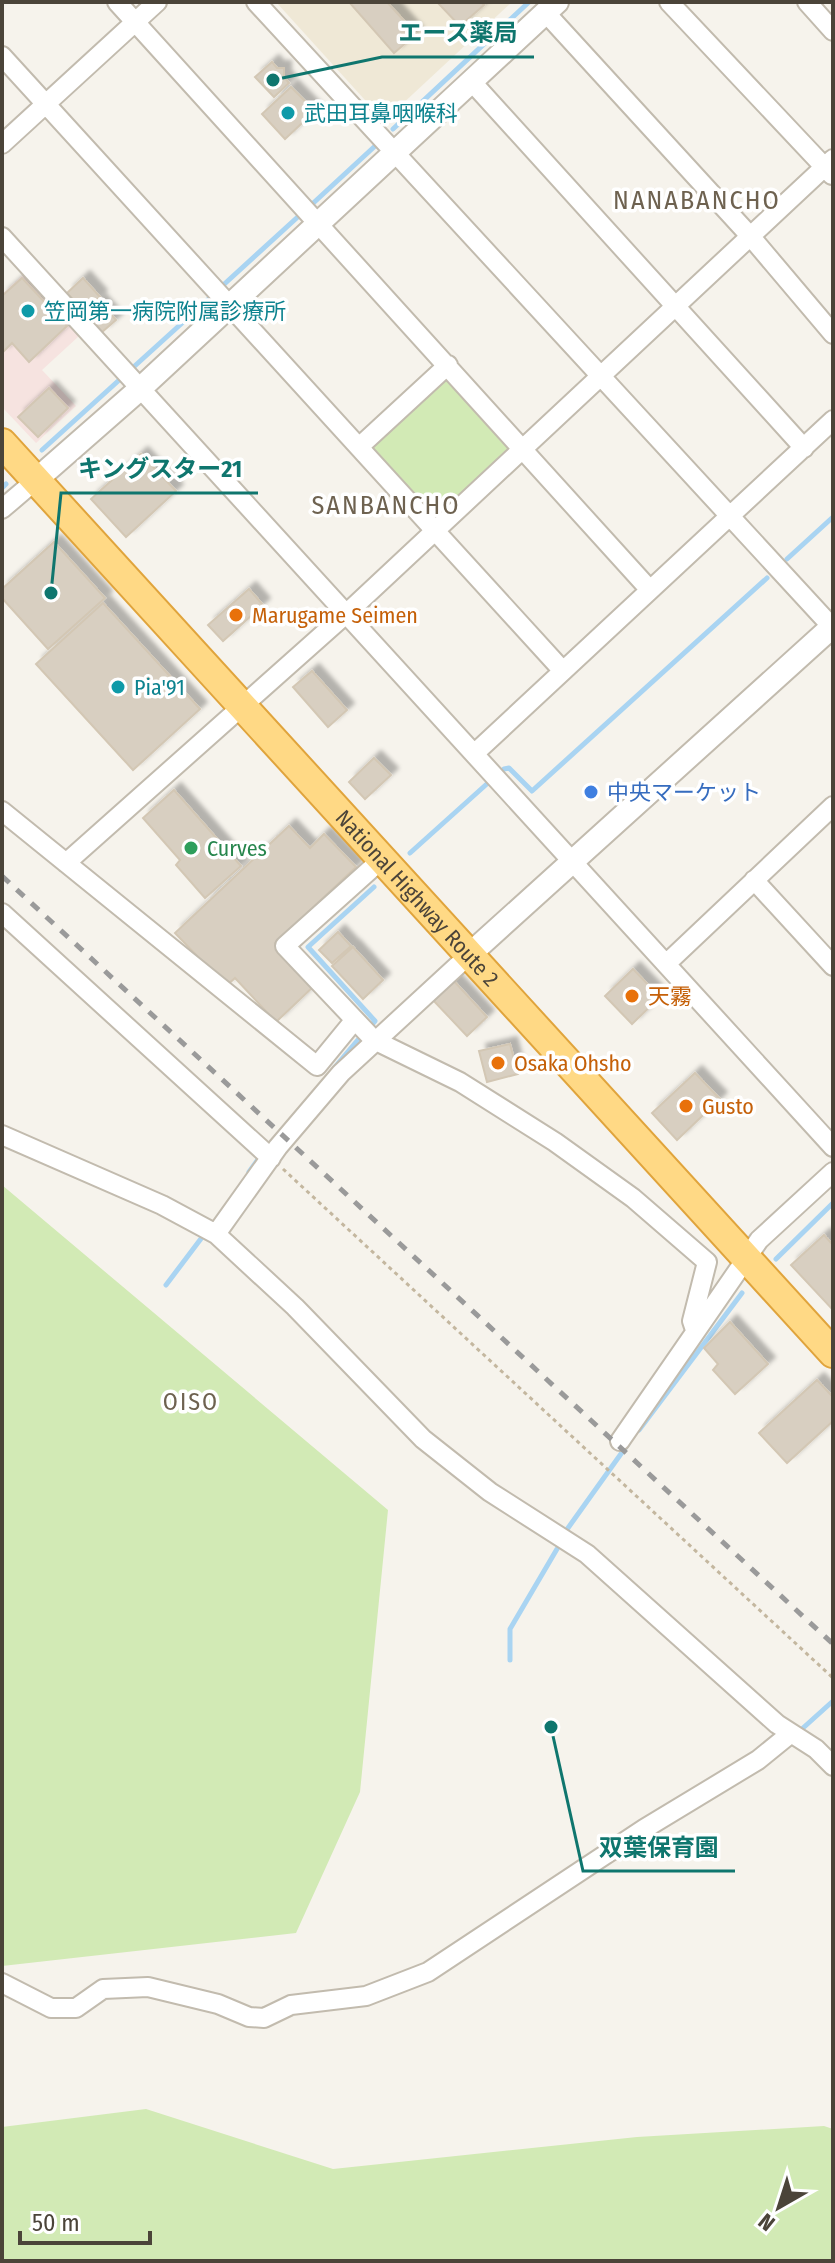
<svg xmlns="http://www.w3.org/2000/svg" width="835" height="2263" viewBox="0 0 835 2263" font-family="'Fira Sans Condensed','Noto Sans JP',sans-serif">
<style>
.education{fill:#efe8d6}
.medical{fill:#f6e3e0}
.green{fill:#d2eab5}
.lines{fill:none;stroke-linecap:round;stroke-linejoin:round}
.stream{stroke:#a9d4f2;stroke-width:5}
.building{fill:#d8cfc1;stroke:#d3c7b4;stroke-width:2;filter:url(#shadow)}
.minor-casing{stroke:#c2bbae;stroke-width:22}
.tertiary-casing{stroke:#c2bbae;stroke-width:26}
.trunk-casing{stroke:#e0a43c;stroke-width:32}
.path{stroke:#c4b79f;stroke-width:3;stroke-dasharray:4 4;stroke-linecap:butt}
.minor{stroke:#fff;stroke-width:18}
.tertiary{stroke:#fff;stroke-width:22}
.trunk{stroke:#ffd985;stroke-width:28}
.rail{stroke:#9a9a9a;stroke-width:5;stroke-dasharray:10 10;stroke-linecap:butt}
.culture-dot{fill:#0f9aa8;stroke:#fff;stroke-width:3}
.food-dot{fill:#e8710a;stroke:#fff;stroke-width:3}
.shop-dot{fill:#3f7fe0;stroke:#fff;stroke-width:3}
.leisure-dot{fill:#2e9e5b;stroke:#fff;stroke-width:3}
.labels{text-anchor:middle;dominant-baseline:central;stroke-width:7;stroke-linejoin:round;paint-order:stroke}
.culture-label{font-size:22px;fill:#0d838f;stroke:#fff;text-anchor:start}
.food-label{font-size:22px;fill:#c56008;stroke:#fff;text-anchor:start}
.shop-label{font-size:22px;fill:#366cbe;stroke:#fff;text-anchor:start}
.leisure-label{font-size:22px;fill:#27864d;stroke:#fff;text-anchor:start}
.street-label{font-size:22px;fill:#4b4439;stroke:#fff}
.neighbourhood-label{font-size:24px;letter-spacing:2px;fill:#6e6250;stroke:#fff}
.quarter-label{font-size:26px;letter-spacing:2px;fill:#6e6250;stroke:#fff}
.leader{fill:none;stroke:#0f766e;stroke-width:3}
.callout-dot{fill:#0f766e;stroke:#fff;stroke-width:3}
.callout-label{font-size:24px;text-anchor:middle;font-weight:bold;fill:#0f766e;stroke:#fff;stroke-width:7;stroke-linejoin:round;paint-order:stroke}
</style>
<defs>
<filter id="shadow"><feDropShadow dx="7" dy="-7" stdDeviation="2" flood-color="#0004"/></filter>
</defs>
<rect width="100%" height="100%" fill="#f6f3ec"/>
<path class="education" d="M276,2h236l-128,119z"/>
<path class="medical" d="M23,275l56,61 -37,34 34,36 -40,37 -34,-36v-113z"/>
<path class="green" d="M448,365l75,83 -88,82 -76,-83z
M2,1185l386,325 -28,282 -64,141 -294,33z
M146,2109l187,60 304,-32 187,-11 9,3v132h-831v-134z"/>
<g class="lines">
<path class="stream" d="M393,129l136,-127
M309,207l65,-60
M220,288l81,-74
M42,450l171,-155
M2,488l4,-4
M787,559l46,-42
M504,769l5,-1 23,23 235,-213
M410,853l79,-71
M369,1028l6,-7 -67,-74 66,-60
M335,1067l27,-32
M249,1172l13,-18
M776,1259l57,-56
M166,1285l37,-49
M639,1430l103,-137
M568,1528l60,-84
M510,1660v-31l47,-80
M803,1728l30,-27"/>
</g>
<path class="building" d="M349,2h38l29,32 -22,19z
M437,2h44l3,3 -24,21z
M272,62l5,6h7v9l5,6 -15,14 -19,-20z
M291,87l24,24 -30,28 -23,-25z
M22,278l45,48 -38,36 -17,-19 -10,10v-57z
M83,278l17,19 -16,14 -17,-18z
M99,301l17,19 -14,12 -17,-18z
M49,388l19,20 -30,29 -20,-20z
M141,454l35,37 -50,46 -35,-38z
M54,542l51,56 -57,51 -46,-51v-9z
M249,589l14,16 -40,36 -15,-16z
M103,603l97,106 -67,61 -97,-106z
M312,671l35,39 -19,17 -35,-40z
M374,758l17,17 -26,24 -16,-17z
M174,790l67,76 -36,32 -29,-33 4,-5 -37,-42z
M289,826l21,22 14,-14 32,33 -81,76 40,42 -39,37 -41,-44 -9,8 -51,-53z
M338,932l13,14 -19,17 -13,-13z
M353,947l30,33 -20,19 -31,-33z
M633,969l27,28 -28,27 -27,-28z
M453,980l34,37 -20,19 -35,-37z
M510,1044l8,30 -31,8 -8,-31z
M695,1073l25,26 -43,41 -25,-27z
M824,1235l9,10v65l-42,-45z
M730,1322l38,42 -33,30 -22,-24 5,-6 -14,-16z
M817,1380l16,17v24l-46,42 -28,-30z"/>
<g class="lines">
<g class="minor-casing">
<path id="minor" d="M117,2l533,588
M256,2l577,626
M669,2l163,173
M807,2l26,29
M545,12l206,225 82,97
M2,56l561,615
M472,82l332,366
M2,144l155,-142
M2,237l831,910
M359,447l89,-82
M2,509l34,-29
M475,753l358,-333
M2,811l315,255 36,-44
M381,860l-96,86 89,94 86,42 95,60 78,56 74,64 -15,59 3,9
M66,863l281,-250 486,-454
M754,880l79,86
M2,913l269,245
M666,964l167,-158
M2,1135l160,70 54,29 79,73 128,132 67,53 97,62 190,170 39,25 17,17
M216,1234l62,-87 63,-74 128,-118
M620,1441l139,-201 74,-68
M2,1983l49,25h25l27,-19 45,-2 70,17 31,13 15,1 27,-13 75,-9 62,-24 216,-143 114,-69 32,-26"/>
</g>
<g class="tertiary-casing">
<path id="tertiary" d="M36,480l105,-92 416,-386
M469,955l364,-329"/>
</g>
<g class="trunk-casing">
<g id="trunk">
<path id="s1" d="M2,443l831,910"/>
</g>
</g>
<path class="path" d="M283,1169l550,509"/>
<use href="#minor" class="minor"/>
<use href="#tertiary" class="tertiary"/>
<use href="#trunk" class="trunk"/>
<path class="rail" d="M2,876l831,768"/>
</g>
<g class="culture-dot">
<circle cx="288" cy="113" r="8"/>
<circle cx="28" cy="311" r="8"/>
<circle cx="118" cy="687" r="8"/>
</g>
<g class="food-dot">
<circle cx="236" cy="615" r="8"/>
<circle cx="632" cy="996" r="8"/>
<circle cx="498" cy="1063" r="8"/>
<circle cx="686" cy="1106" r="8"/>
</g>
<circle class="shop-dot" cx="591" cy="792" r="8"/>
<circle class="leisure-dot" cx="191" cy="848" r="8"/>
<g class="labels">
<g class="culture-label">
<text x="304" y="113">武田耳鼻咽喉科</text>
<text x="44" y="311">笠岡第一病院附属診療所</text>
<text x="134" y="687">Pia'91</text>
</g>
<g class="food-label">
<text x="252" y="615">Marugame Seimen</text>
<text x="648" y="996">天霧</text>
<text x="514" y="1063">Osaka Ohsho</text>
<text x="702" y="1106">Gusto</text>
</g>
<g class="shop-label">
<text x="607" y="792">中央マーケット</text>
</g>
<g class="leisure-label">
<text x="207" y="848">Curves</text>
</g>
<g class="street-label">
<text stroke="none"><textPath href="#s1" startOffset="616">National Highway Route 2</textPath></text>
</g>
<g class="neighbourhood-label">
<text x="191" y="1402">OISO</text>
</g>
<g class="quarter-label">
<text x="697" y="200">NANABANCHO</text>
<text x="386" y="505">SANBANCHO</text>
</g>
</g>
<path class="leader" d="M273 80L382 57H534M51 593L61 493H258M551 1727L583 1871H735"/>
<g class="callout-dot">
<circle cx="273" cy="80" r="8"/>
<circle cx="51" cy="593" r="8"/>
<circle cx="551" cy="1727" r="8"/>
</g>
<g class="callout-label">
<text x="458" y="41">エース薬局</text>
<text x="160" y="477">キングスター21</text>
<text x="659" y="1856">双葉保育園</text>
</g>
<rect width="835" height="2263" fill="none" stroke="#4b4439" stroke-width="8"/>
<g transform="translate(779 2207) rotate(219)" stroke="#ffffff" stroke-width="6" paint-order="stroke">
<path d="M0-6L14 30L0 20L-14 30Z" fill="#4b4439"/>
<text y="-12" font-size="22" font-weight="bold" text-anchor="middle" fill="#4b4439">N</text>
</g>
<path d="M20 2231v12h130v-12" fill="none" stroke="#4b4439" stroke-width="4"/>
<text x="32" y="2231" font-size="24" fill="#4b4439" stroke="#ffffff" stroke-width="6" paint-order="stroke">50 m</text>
</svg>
